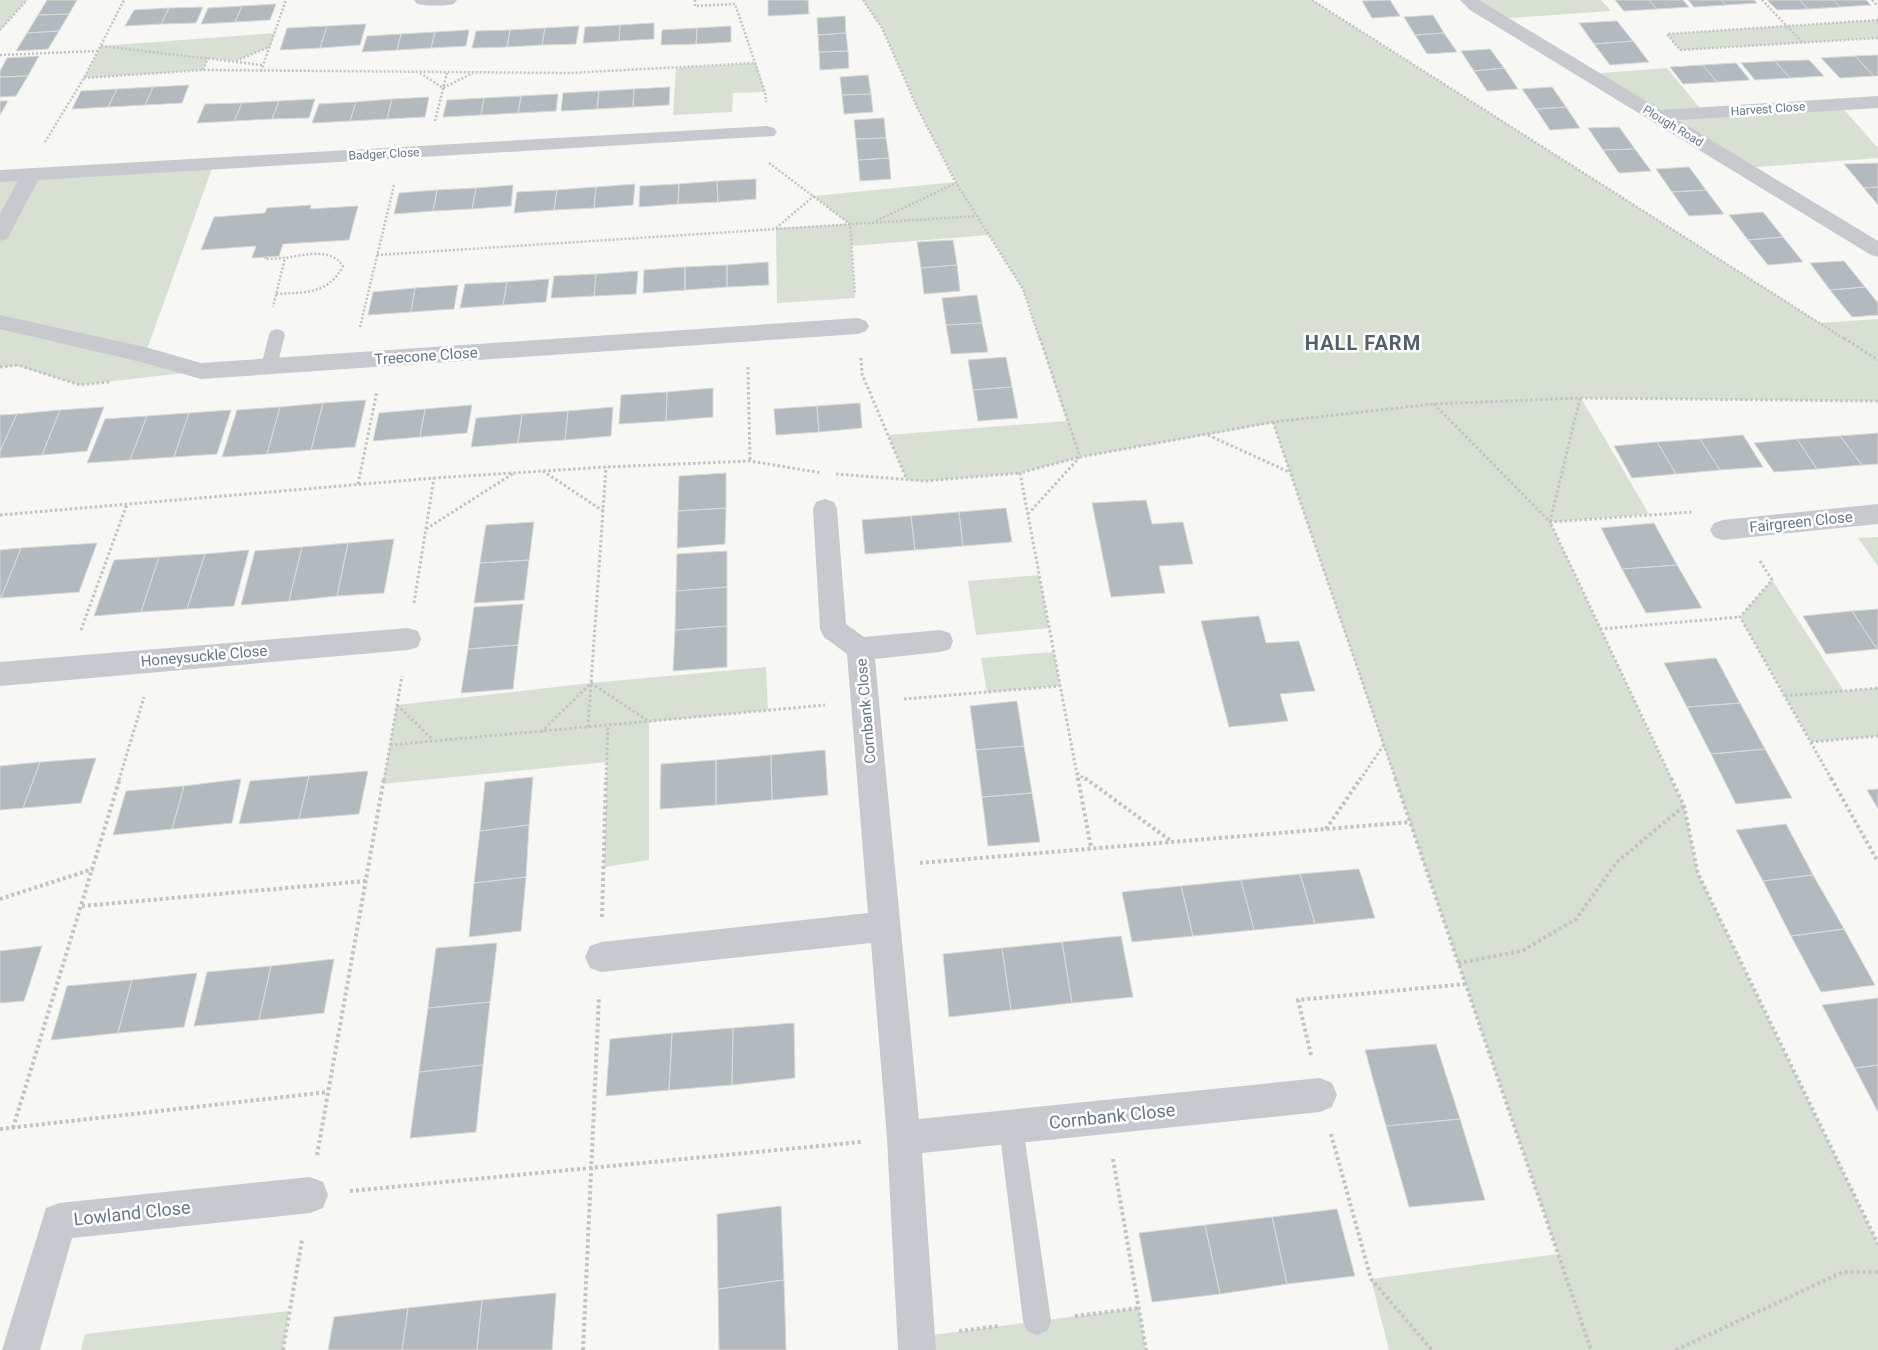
<svg xmlns="http://www.w3.org/2000/svg" width="1878" height="1350" viewBox="0 0 1878 1350" font-family="Roboto,sans-serif">
<style>
.green{fill:#d8e0d4}
.building{fill:#b2b9bf;stroke:#d9d9d6}
.lines{fill:none;stroke-linecap:round;stroke-linejoin:round}
.path-far2{stroke:#c2c3c5;stroke-width:2.5;stroke-dasharray:2 2;stroke-linecap:butt}
.path-far1{stroke:#c2c3c5;stroke-width:3;stroke-dasharray:2.5 2.5;stroke-linecap:butt}
.path{stroke:#c2c3c5;stroke-width:4;stroke-dasharray:3 3;stroke-linecap:butt}
.service{fill:#c6cace;fill-rule:evenodd}
.minor{fill:#c6cace;fill-rule:evenodd}
.labels{text-anchor:middle;dominant-baseline:central;stroke-width:5;stroke-linejoin:round;paint-order:stroke}
.far-street-label{font-size:12px;fill:#637688;stroke:#fff}
.street-label{font-size:15px;fill:#637688;stroke:#fff}
.near-street-label{font-size:18px;fill:#637688;stroke:#fff}
.district-label{font-size:20px;font-weight:bold;letter-spacing:1px;fill:#52606c;stroke:#fff}
</style>
<rect width="100%" height="100%" fill="#f7f7f4"/>
<path class="green" d="M0,0h27l-27,30z
M863,0h449l508,323 58,-4v82l-297,-3 68,116 -99,8 134,284 14,68 180,370v106h-489l-18,-71 187,-25 -285,-831 -193,34 -60,16 -95,8 -18,-1 -19,-45 179,-14 -44,-132 -34,-54 -138,11 4,52 -78,5 -1,-75 73,-4 -35,-28 142,-14 -39,-75 -35,-79z
M1469,0h132l10,11 -114,8z
M1878,20v18l-198,12 -13,-16z
M275,33l-5,14 -36,14 -26,-3 -5,12 -119,8 17,-32z
M756,63l9,29 -32,1 -1,19 -59,3 3,-47z
M1667,68l37,45 135,-9 39,44v10l-134,10 -156,-94z
M214,163l-69,192 56,16 -121,14 -62,-19 -18,1v-191z
M1878,537v29l-20,-28z
M1039,575l10,53 -73,7 -8,-54z
M1772,580l72,111 34,-3v48l-67,6 -71,-125z
M1054,652l6,34 -73,6 -6,-34z
M766,667l2,43 -119,12v138l-45,7 3,-105 -224,22 14,-79 194,-22z
M1139,1308l7,42h-229v-13z
M289,1311l-6,39h-202l4,-16z"/>
<path class="building" d="M47,0h30l-8,14 -31,1z
M768,0h40l1,14 -41,2z
M1390,0l10,16 -28,2 -10,-17z
M1615,0h34l8,9 -33,2z
M1649,0h34l6,7 -32,2z
M1688,0h33l5,5 -32,2z
M1721,0h33l3,3 -31,2z
M1767,0h33l8,9 -31,1z
M1800,0h33l7,7 -32,2z
M1833,0h33l5,5 -31,2z
M276,4l-6,16 -35,2 7,-16z
M242,6l-7,16 -34,2 7,-16z
M203,7l-7,16 -35,1 8,-16z
M169,8l-8,16 -36,2 9,-16z
M69,14l-10,17 -32,2 11,-18z
M1433,15l11,18 -29,2 -11,-18z
M845,16l1,17 -28,2 -1,-17z
M1617,21l16,20 -39,3 -15,-21z
M654,23v16l-35,2 1,-16z
M366,24l-6,21 -40,3 7,-22z
M620,25l-1,16 -36,2 2,-16z
M327,26l-7,22 -40,2 7,-22z
M579,26l-3,18 -34,1 3,-17z
M731,26v16l-35,2 1,-16z
M545,28l-3,17 -35,2 3,-17z
M697,28l-1,16 -35,1 1,-15z
M469,30l-3,16 -35,2 4,-16z
M510,30l-3,17 -35,1 4,-17z
M59,31l-11,18 -32,2 11,-18z
M435,32l-4,16 -34,2 4,-16z
M846,33l2,18 -29,1 -1,-17z
M1444,33l13,19 -30,2 -12,-19z
M401,34l-4,16 -35,2 5,-16z
M1633,41l16,21 -39,3 -16,-21z
M1490,49l14,19 -30,3 -13,-20z
M848,51l1,17 -29,2 -1,-18z
M1878,55v21h-4l-19,-20z
M39,56l-11,20 -28,1v-6l7,-13z
M1855,56l19,20 -34,2 -19,-20z
M1809,60l15,16 -34,2 -15,-17z
M1775,61l15,17 -35,2 -14,-17z
M1736,63l14,17 -33,2 -14,-17z
M1703,65l14,17 -34,2 -13,-17z
M1504,68l14,21 -31,2 -13,-20z
M868,75l3,19 -29,1 -2,-18z
M28,76l-12,20 -16,1v-20z
M189,85l-7,18 -37,2 8,-18z
M153,87l-8,18 -37,2 9,-18z
M670,87l-1,18 -36,2 1,-18z
M1552,87l14,20 -30,2 -14,-20z
M117,89l-9,18 -36,2 9,-18z
M634,89l-1,18 -36,2 2,-18z
M599,91l-2,18 -36,2 2,-18z
M558,94l-2,17 -38,2 3,-17z
M871,94l2,18 -29,2 -2,-19z
M521,96l-3,17 -37,2 3,-17z
M429,97l-4,20 -38,2 5,-20z
M484,98l-3,17 -38,2 4,-17z
M315,99l-6,19 -37,1 7,-18z
M392,99l-5,20 -37,2 6,-19z
M0,101h8l-8,14z
M279,101l-7,18 -38,2 8,-18z
M356,102l-6,19 -38,2 7,-19z
M242,103l-8,18 -37,2 8,-19z
M1566,107l14,21 -30,2 -14,-21z
M884,118l2,20 -30,1 -2,-19z
M1619,127l16,22 -32,1 -15,-22z
M886,138l3,20 -31,2 -2,-21z
M1635,149l16,22 -32,2 -16,-23z
M889,158l2,21 -31,2 -2,-21z
M1878,163v24l-14,1 -20,-24z
M1689,167l17,23 -34,2 -16,-23z
M756,179v20l-38,3 -1,-21z
M717,181l1,21 -40,2 1,-20z
M635,184l-2,21 -39,3 2,-21z
M679,184l-1,20 -39,3 1,-21z
M513,185l-2,21 -39,3 4,-21z
M596,187l-2,21 -40,2 3,-20z
M1878,187v18l-14,-17z
M476,188l-4,21 -39,2 4,-21z
M437,190l-4,21 -39,3 5,-21z
M557,190l-3,20 -40,3 3,-21z
M1706,190l18,24 -35,2 -17,-24z
M311,205l-1,4 48,-3 -9,34 -66,4 -4,12 -13,1 -14,1 4,-12 -55,4 13,-33 51,-4 2,-5z
M1763,212l20,25 -35,3 -19,-25z
M1783,237l20,25 -35,3 -20,-25z
M953,240l4,25 -36,3 -4,-26z
M1844,261l21,26 -35,3 -20,-27z
M768,262l1,23 -42,2v-22z
M727,265v22l-42,3v-23z
M957,265l3,26 -36,3 -3,-26z
M685,267v23l-42,3 1,-23z
M638,271l-2,23 -42,2 2,-22z
M596,274l-2,22 -43,2 3,-22z
M549,279l-3,23 -43,3 4,-23z
M507,282l-4,23 -43,3 5,-24z
M458,285l-4,24 -43,3 4,-24z
M1865,287l13,16v12l-26,2 -22,-27z
M415,288l-4,24 -43,3 5,-23z
M977,295l5,28 -36,2 -4,-27z
M982,323l6,29 -37,2 -5,-29z
M1006,357l6,30 -39,3 -5,-30z
M1012,387l6,31 -40,3 -5,-31z
M713,388v29l-47,4 1,-29z
M667,392l-1,29 -47,3 2,-29z
M366,400l-11,47 -44,3 12,-47z
M323,403l-12,47 -44,4 13,-47z
M860,403l2,25 -43,4 -2,-26z
M472,405l-5,28 -47,4 5,-28z
M817,406l2,26 -43,3 -2,-26z
M104,407l-17,44 -45,4 18,-45z
M280,407l-13,47 -45,3 15,-47z
M613,407l-2,29 -46,4 3,-29z
M425,409l-5,28 -47,4 6,-28z
M60,410l-18,45 -42,3v-7l17,-37z
M231,410l-14,44 -43,3 15,-44z
M568,411l-3,29 -47,3 4,-29z
M189,413l-15,44 -44,3 17,-44z
M17,414l-17,37v-36z
M522,414l-4,29 -47,4 5,-29z
M147,416l-17,44 -43,3 18,-44z
M1878,433v31l-16,1 -22,-29z
M1743,435l20,32 -43,3 -20,-31z
M1840,436l22,29 -45,4 -20,-30z
M1700,439l20,31 -44,4 -19,-32z
M1797,439l20,30 -43,3 -20,-29z
M1657,442l19,32 -44,4 -18,-32z
M726,473v35l-48,3 1,-35z
M1146,500l6,24 31,-2 10,42 -34,2 6,27 -54,4 -19,-94z
M726,508l-1,36 -48,4 1,-37z
M1006,508l6,34 -49,4 -4,-34z
M959,512l4,34 -48,4 -4,-34z
M911,516l4,34 -50,4 -3,-34z
M534,522l-5,38 -49,3 6,-38z
M1654,523l23,42 -55,4 -21,-41z
M394,539l-10,54 -47,3 11,-53z
M97,543l-18,49 -78,6 20,-50z
M348,543l-11,53 -48,5 13,-54z
M302,547l-13,54 -48,4 14,-54z
M21,548l-20,50h-1v-48z
M249,550l-15,56 -47,3 18,-55z
M727,551v36l-51,4 1,-37z
M205,554l-18,55 -46,3 18,-55z
M159,557l-18,55 -47,4 20,-56z
M529,560l-5,40 -50,3 6,-40z
M1677,565l25,43 -56,5 -24,-44z
M727,587v39l-52,4 1,-39z
M523,604l-5,41 -50,4 6,-42z
M1878,609v40h-1l-25,-38z
M1852,611l25,38 -51,5 -23,-38z
M1259,616l7,27 33,-2 16,50 -35,3 8,27 -59,6 -28,-106z
M727,626v41l-54,4 2,-41z
M518,645l-5,44 -52,4 7,-44z
M1716,658l24,45 -53,4 -23,-44z
M1017,701l7,45 -48,4 -6,-44z
M1740,703l25,46 -54,5 -24,-47z
M1024,746l8,47 -50,4 -6,-47z
M1765,749l27,49 -56,6 -25,-50z
M825,750l3,45 -56,5 -1,-45z
M771,755l1,45 -56,5v-45z
M96,758l-15,45 -58,5 17,-46z
M716,760v45l-56,4 1,-45z
M40,762l-17,46 -23,2v-44z
M368,771l-9,43 -60,5 10,-43z
M309,776l-10,43 -60,5 11,-43z
M533,777l-4,48 -49,6 5,-49z
M241,779l-9,44 -60,6 12,-43z
M184,786l-12,43 -59,6 13,-44z
M1878,789v20l-11,-19z
M1032,793l8,49 -52,4 -6,-49z
M1786,824l27,51 -50,6 -27,-51z
M529,825l-3,52 -52,6 6,-52z
M1359,869l16,49 -60,6 -15,-50z
M1300,874l15,50 -61,6 -13,-50z
M1813,875l31,54 -53,7 -28,-55z
M526,877l-5,54 -52,6 5,-54z
M1241,880l13,50 -61,6 -12,-50z
M1181,886l12,50 -61,6 -10,-50z
M1844,929l31,56 -54,7 -30,-56z
M1121,936l12,61 -61,6 -10,-61z
M1062,942l10,61 -61,7 -9,-62z
M497,943l-7,59 -62,6 8,-60z
M42,946l-18,55 -24,2v-52z
M1002,948l9,62 -62,7 -6,-63z
M334,959l-10,54 -65,7 12,-54z
M271,966l-12,54 -65,6 13,-54z
M197,973l-13,54 -66,6 14,-53z
M132,980l-14,53 -67,7 16,-54z
M1878,998v67l-23,3 -33,-63z
M490,1002l-7,63 -64,7 9,-64z
M794,1023l1,55 -63,7 1,-57z
M733,1028l-1,57 -63,5 3,-57z
M672,1033l-3,57 -63,6 4,-57z
M1436,1044l24,75 -74,7 -21,-76z
M483,1065l-7,67 -66,6 9,-66z
M1878,1065v47l-23,-44z
M1460,1119l25,81 -76,7 -23,-81z
M781,1206l3,74 -66,9 -1,-75z
M1337,1209l18,67 -68,8 -15,-67z
M1272,1217l15,67 -67,10 -15,-69z
M1205,1225l15,69 -68,8 -13,-69z
M784,1280l2,70h-67l-1,-61z
M556,1293l-4,57h-75l5,-50z
M482,1300l-5,50h-75l6,-42z
M408,1308l-6,42h-74l6,-33z"/>
<g class="lines">
<path class="path-far2" d="M695,0v6l40,-2 30,88 1,10
M863,0l19,28 35,79 39,76 67,106 17,51
M1312,0l534,340
M1762,0l41,43
M1872,0l6,6
M1878,20l-211,14 13,16 198,-12
M0,30l27,-30
M101,46l162,19
M0,55l97,-4
M236,61l33,-14
M203,70l5,-12
M261,71l25,-71
M420,73l23,15 30,-15
M84,78l119,-8 366,3 187,-10
M435,121l12,-48
M45,142l39,-64 40,-78
M769,163l81,61 5,70
M876,221l80,-38
M776,228l38,-32
M377,255l600,-39
M266,257l-1,2 20,-1 -12,49
M276,294c29,-2 52,1 67,-28 -13,-19 -39,-11 -58,-8
M360,327l34,-142"/>
<path class="path-far1" d="M1040,338l40,119 193,-35 160,-18 147,-6 298,3
M1844,338l34,22
M861,358l1,16 45,106
M0,367l18,-2 62,20 29,-3
M748,367l2,94
M1580,398l-30,124 122,258
M1434,404l116,118 143,-10
M1273,422l123,358
M1208,435l81,37
M543,471l60,40
M836,474l89,7 95,-8
M358,484l19,-93
M1028,514l51,-56
M0,515l434,-37 172,-11 144,-6 72,12
M426,529l88,-56
M1760,561l12,19 -32,37 92,163
M414,603l20,-125
M1600,629l140,-12
M81,630l46,-126
M1785,696l93,-8
M904,699l156,-13
M397,705l36,35
M588,727l18,-260
M541,732l50,-49 57,38
M1811,742l67,-6
M390,745l435,-40
M1077,773l9,7
M119,780l25,-83
M384,780l18,-104
M606,780l2,-55
M1078,780l-58,-307 60,-16
M1360,780l23,-34"/>
<path class="path" d="M1078,778l13,70
M1085,778l86,63
M1395,778l196,572
M1671,778l13,28 14,68 180,370
M1831,778l47,84
M1326,829l35,-51
M920,863l490,-41
M0,899l93,-30
M82,906l284,-25
M602,917l4,-139
M1458,963l64,-12 54,-32 41,-57 67,-56
M1311,1055l-13,-55 167,-16
M13,1128l107,-350
M0,1129l328,-37
M1331,1134l40,145 61,71
M317,1155l67,-377
M1113,1159l33,191
M350,1191l511,-49
M1075,1316l64,-8
M959,1331l40,-5
M283,1350l19,-110
M583,1350l16,-354
M1676,1350l167,-78h35"/>
<path class="service" d="M277,329l6,2 2,4 -8,31 -2,4 -6,2 -6,-2 -2,-4 8,-31 2,-4z
M1011,1115l9,3 3,9 28,194 -4,10 -10,4 -10,-4 -4,-10 -24,-194 3,-9z"/>
<path class="minor" d="M414,0h43l-3,4c-11,2 -26,2 -37,0z
M1460,0h19l182,110 217,-14v12l-200,12 200,121v16l-7,-2 -401,-245z
M767,126l7,2 3,4 -3,4 -736,44 -28,54 -3,5 -7,2v-27l18,-33 -18,1v-12z
M0,315l145,32 56,16 657,-45 8,3 3,5 -3,5 -8,3 -657,45 -56,-16 -145,-34z
M825,499l9,3 3,7 9,115 18,13 76,-7 10,3 3,8 -3,8 -10,3 -65,7 44,460 401,-41 12,5 5,12 -5,12 -12,5 -398,41 14,197h-38l-11,-212 -16,-195 -270,29 -11,-4 -5,-11 5,-11 11,-4 267,-29 -21,-259 -23,-17 -4,-8 -7,-120 3,-7z
M1878,504v20l-155,16 -9,-3 -4,-7 4,-7 9,-3z
M408,628l10,3 3,8 -3,8 -10,3 -408,36v-24z
M310,1177l13,5 5,13 -5,13 -13,5 -238,25 -32,112h-38l44,-142 13,-5z"/>
</g>
<g class="labels">
<g class="far-street-label">
<text transform="translate(1768 109) rotate(-4)">Harvest Close</text>
<text transform="translate(1673 126) rotate(31)">Plough Road</text>
<text transform="translate(384 154) rotate(-3)">Badger Close</text>
</g>
<g class="street-label">
<text transform="translate(426 356) rotate(-4)">Treecone Close</text>
<text transform="translate(1801 522) rotate(-6)">Fairgreen Close</text>
<text transform="translate(204 656) rotate(-5)">Honeysuckle Close</text>
<text transform="translate(866 711) rotate(-95)">Cornbank Close</text>
</g>
<g class="near-street-label">
<text transform="translate(1112 1116) rotate(-6)">Cornbank Close</text>
<text transform="translate(132 1213) rotate(-6)">Lowland Close</text>
</g>
<g class="district-label">
<text x="1363" y="343">HALL FARM</text>
</g>
</g>
</svg>
